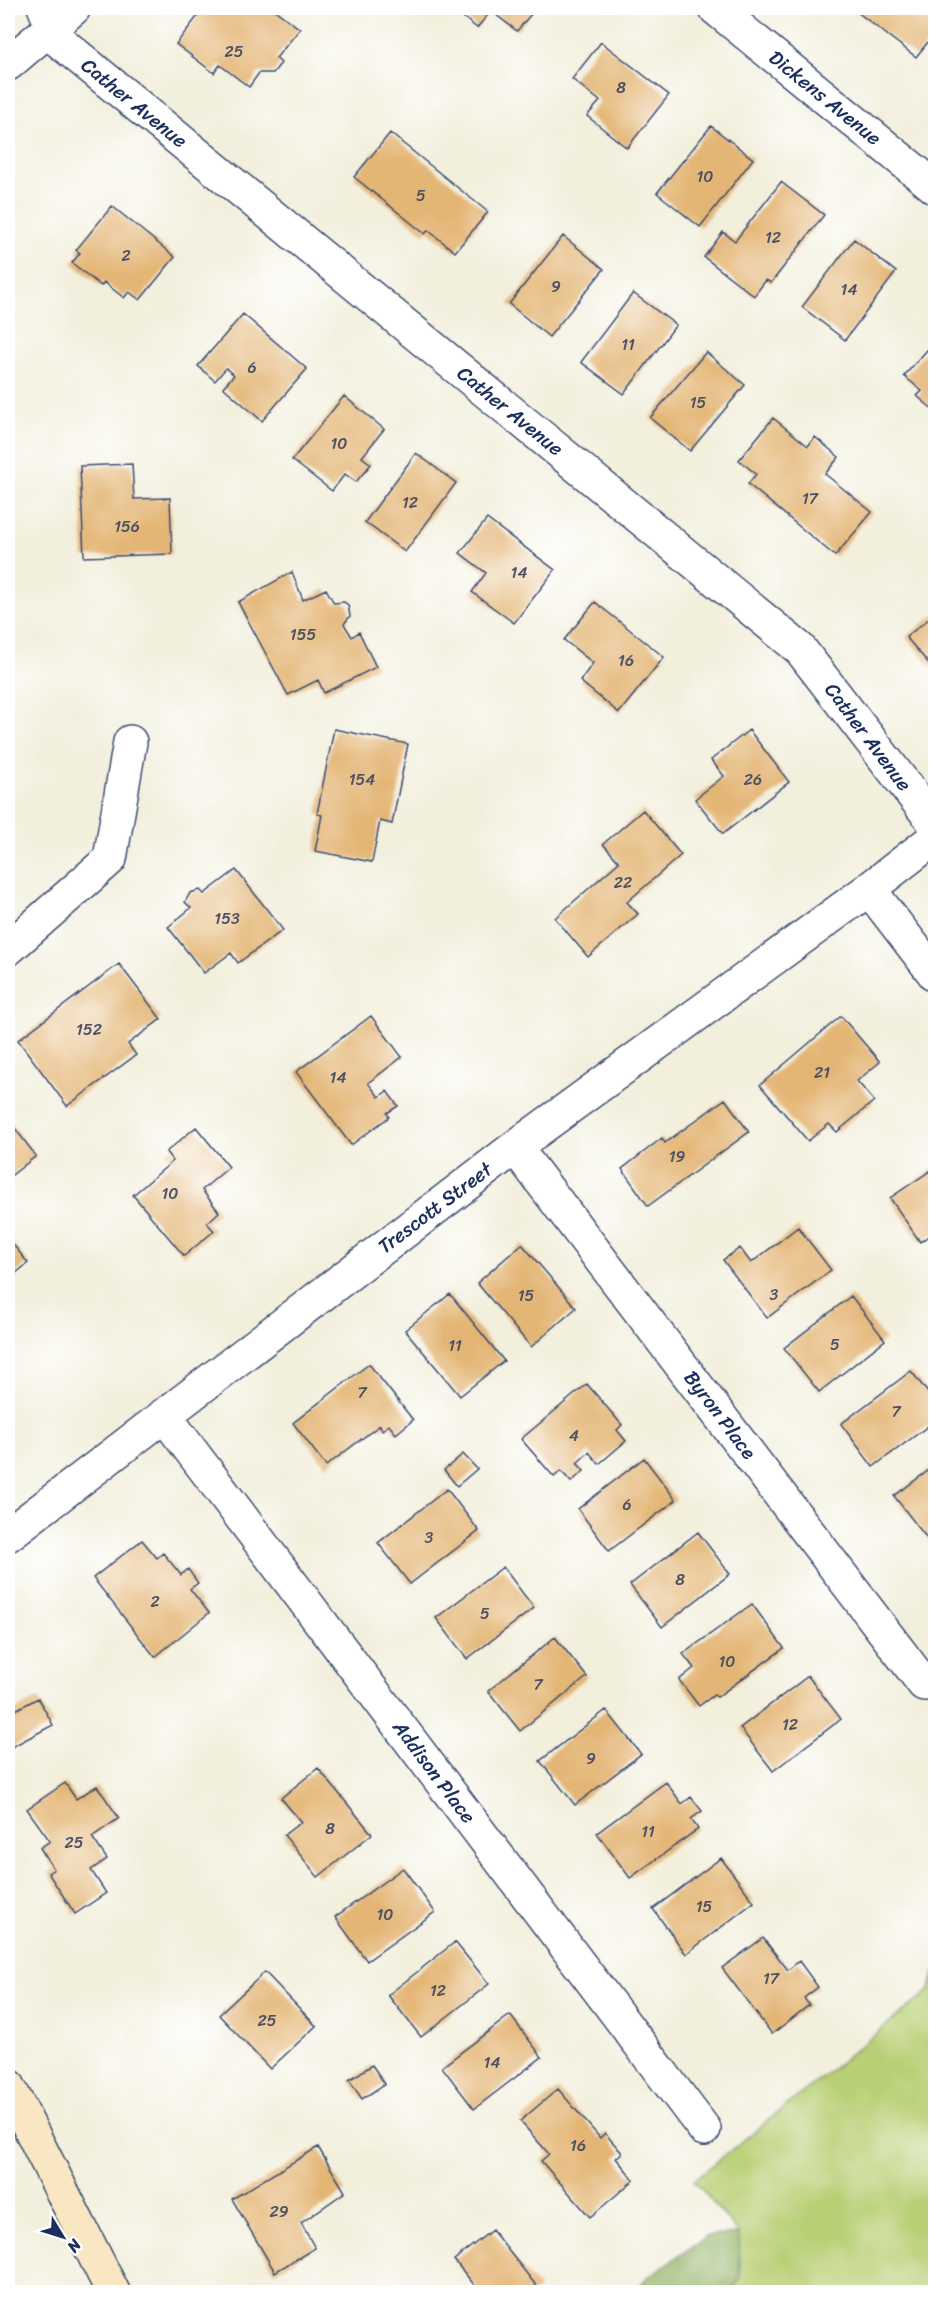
<svg xmlns="http://www.w3.org/2000/svg" width="943" height="2300" viewBox="0 0 943 2300" font-family="Sriracha,sans-serif">
<style>
.green{fill:#b8cf73;stroke:#6a7f68;stroke-width:1.5}
.forest{fill:#92b265;stroke:#567062;stroke-width:1.5}
.building{fill:#e4b676}
.lines{fill:none;stroke-linecap:round;stroke-linejoin:round}
.service-casing{stroke:#3b4c71;stroke-width:24}
.minor-casing{stroke:#3b4c71;stroke-width:36}
.secondary-casing{stroke:#3b4c71;stroke-width:36}
.service{stroke:#fff;stroke-width:21}
.minor{stroke:#fff;stroke-width:33}
.secondary{stroke:#f9e7c3;stroke-width:33}
.labels{text-anchor:middle;dominant-baseline:central;stroke-width:4.5;stroke-linejoin:round;paint-order:stroke}
.number-label{font-size:16px;fill:#4d5164}
.street-label{font-size:20px;fill:#1b2f5e;stroke:#fff}
</style>
<rect width="100%" height="100%" fill="#fff"/>
<filter id="ink" filterUnits="userSpaceOnUse"><feTurbulence type="fractalNoise" baseFrequency=".0167" numOctaves="2"/><feDisplacementMap in="SourceGraphic" scale="12" xChannelSelector="R" yChannelSelector="G"/><feConvolveMatrix kernelMatrix="1 2 1 2 8 2 1 2 1" color-interpolation-filters="sRGB"/></filter>
<filter id="wash" filterUnits="userSpaceOnUse"><feTurbulence type="fractalNoise" baseFrequency=".008" numOctaves="4" result="noise"/><feDisplacementMap in="SourceGraphic" scale="24" xChannelSelector="R" yChannelSelector="G"/><feGaussianBlur stdDeviation="1.35" result="paint"/><feColorMatrix in="noise" values="0 0 0 0 0 0 0 0 0 0 0 0 0 0 0 0 0 1.4 0 .05"/><feComposite in="paint" operator="in"/></filter>
<g filter="url(#wash)">
<rect width="100%" height="100%" fill="#f2efdc"/>
<path class="green" d="M935,1971v321h-205l10,-13 -1,-45 -45,-54 235,-189z"/>
<path class="forest" d="M739,2234l1,45 -10,13h-94l9,-13 62,-43z"/>
<g id="blocks">
<path class="building" d="M204,8h68l28,21 -24,29 5,5 -8,10h-14l-10,14 -29,-22 -6,8 -38,-29z
M451,8h85l-19,23 -26,-20 -14,17z
M852,8h84v24l-20,25z
M601,42l68,53 -42,53 -40,-32 13,-15 -28,-22z
M711,126l42,33 -53,68 -43,-34z
M390,133l98,79 -33,40 -27,-22 -3,4 -71,-57z
M781,182l43,33 -53,68 -5,-3 -12,16 -50,-39 19,-25 12,9z
M112,206l63,51 -35,43 -11,-8 -5,6 -20,-16 -3,4 -29,-23 8,-10 -4,-3z
M563,236l41,33 -55,68 -40,-33z
M854,239l42,33 -51,68 -43,-33z
M633,293l43,32 -52,69 -43,-32z
M243,314l64,55 -45,52 -39,-34 11,-12 -8,-7 -11,13 -17,-15z
M936,340v72l-19,-16 5,-5 -18,-15z
M706,352l39,33 -55,66 -40,-33z
M344,396l40,33 -22,28 9,7 -15,18 -11,-8 -13,17 -40,-31z
M773,418l35,28 7,-9 24,20 -14,17 47,38 -37,44 -87,-72 8,-10 -17,-14z
M416,453l40,30 -51,69 -40,-30z
M132,464l2,35 36,-1 2,56 -88,3 -4,-91z
M487,519l68,51 -41,53 -42,-31 14,-19 -26,-20z
M292,572l11,28 23,-11 8,14 10,-1 4,3 2,11 -6,8 8,13 7,-5 17,35 -52,26 -6,-13 -30,15 -50,-93z
M595,602l69,55 -45,56 -39,-32 13,-18 -29,-23z
M936,613v59l-30,-35z
M334,729l74,15 -16,80 -12,-3 -8,41 -57,-11 7,-36 -5,-1z
M749,730l40,52 -66,52 -28,-35 29,-23 -13,-16z
M643,810l38,45 -54,47 11,12 -50,43 -33,-39 64,-56 -16,-18z
M236,870l47,60 -45,33 -7,-10 -27,20 -36,-46 23,-19 -6,-6 5,-9 10,-3 4,4z
M119,964l42,55 -33,25 8,11 -69,51 -49,-66z
M371,1016l31,41 -34,26 11,14 8,-6 11,15 -11,7 2,4 -38,28 -55,-73z
M841,1016l39,46 -23,19 17,20 -37,31 -8,-8 -21,17 -48,-56z
M725,1099l24,33 -101,74 -26,-37 40,-31 3,5z
M8,1119l28,37 -28,22z
M196,1127l33,40 -27,23 17,22 -12,11 7,8 -30,25 -51,-61 40,-34 -7,-9z
M936,1167v65l-16,10 -30,-44z
M798,1227l33,43 -64,48 -44,-58 17,-12 11,15z
M8,1238l20,25 -20,17z
M522,1244l54,64 -45,39 -54,-64z
M450,1294l54,67 -44,35 -55,-66z
M851,1296l34,44 -66,52 -35,-44z
M369,1364l44,56 -17,14 -7,-9 -7,5 -2,-5 -54,41 -33,-43z
M911,1371l25,32v17l-63,47 -32,-43z
M587,1384l35,41 -5,5 9,11 -27,23 -10,-12 -12,11 7,8 -13,11 -10,-11 -7,6 -33,-38z
M463,1454l14,15 -20,17 -13,-16z
M644,1458l32,42 -67,51 -31,-42z
M936,1465v75l-2,-2 -5,3 -35,-45z
M447,1489l32,42 -69,53 -32,-41z
M698,1532l32,42 -68,53 -32,-42z
M142,1540l15,18 6,-5 18,22 7,-6 10,14 -8,6 19,24 -54,44 -62,-79z
M503,1567l31,41 -67,51 -31,-41z
M752,1604l32,44 -67,49 -3,-2 -15,11 -20,-26 15,-12 -11,-14z
M555,1637l32,40 -67,54 -32,-40z
M808,1676l33,43 -68,52 -33,-43z
M38,1698l15,27 -45,24v-35z
M606,1710l35,44 -66,51 -35,-44z
M318,1768l54,66 -54,43 -34,-42 17,-13 -20,-24z
M666,1782l16,22 9,-7 11,14 -11,8 7,10 -68,49 -33,-45z
M65,1783l11,16 21,-13 22,32 -27,19 15,22 -16,11 15,23 -31,21 -27,-41 6,-4 -14,-21 10,-7 -23,-32z
M721,1858l33,44 -68,52 -33,-45z
M403,1868l32,44 -68,49 -32,-44z
M763,1938l25,32 11,-9 19,26 -14,11 5,7 -37,29 -50,-66z
M455,1942l34,42 -68,53 -33,-42z
M265,1972l51,54 -46,43 -51,-54z
M510,2015l32,42 -68,52 -32,-42z
M372,2065l13,19 -23,15 -13,-19z
M558,2089l42,49 5,-5 17,20 -6,5 18,22 -44,37 -49,-56 8,-7 -29,-33z
M318,2147l27,45 -44,31 14,25 -40,24 -43,-73z
M492,2230l47,59 -5,3h-54l-26,-32z"/>
</g>
</g>
<g filter="url(#ink)">
<use href="#blocks" fill-opacity="0" stroke="#3b4c71" stroke-width="1.5"/>
<g class="lines">
<g class="service-casing">
<path id="service" d="M38,8l10,24"/>
</g>
<g class="minor-casing">
<path id="minor" d="M715,8l221,180
M48,32l752,617 136,176
M8,64l66,-56
M869,889l67,87
M8,949l102,-90 20,-117
M515,1147l409,537
M164,1415l540,714
M8,1535l507,-388 354,-258 67,-52"/>
</g>
<g class="secondary-casing">
<path id="secondary" d="M8,2085l105,207"/>
</g>
<use href="#service" class="service"/>
<use href="#minor" class="minor"/>
<use href="#secondary" class="secondary"/>
</g>
</g>
<g class="labels">
<g class="number-label">
<text x="234" y="51">25</text>
<text x="621" y="87">8</text>
<text x="705" y="176">10</text>
<text x="421" y="195">5</text>
<text x="773" y="237">12</text>
<text x="126" y="255">2</text>
<text x="556" y="286">9</text>
<text x="849" y="289">14</text>
<text x="628" y="344">11</text>
<text x="252" y="367">6</text>
<text x="698" y="402">15</text>
<text x="339" y="443">10</text>
<text x="810" y="498">17</text>
<text x="410" y="502">12</text>
<text x="127" y="526">156</text>
<text x="519" y="572">14</text>
<text x="303" y="634">155</text>
<text x="626" y="660">16</text>
<text x="362" y="779">154</text>
<text x="753" y="779">26</text>
<text x="623" y="882">22</text>
<text x="227" y="918">153</text>
<text x="89" y="1029">152</text>
<text x="822" y="1072">21</text>
<text x="338" y="1077">14</text>
<text x="677" y="1156">19</text>
<text x="170" y="1193">10</text>
<text x="774" y="1294">3</text>
<text x="526" y="1295">15</text>
<text x="835" y="1344">5</text>
<text x="455" y="1345">11</text>
<text x="362" y="1392">7</text>
<text x="896" y="1411">7</text>
<text x="574" y="1435">4</text>
<text x="627" y="1504">6</text>
<text x="429" y="1537">3</text>
<text x="680" y="1579">8</text>
<text x="155" y="1601">2</text>
<text x="485" y="1613">5</text>
<text x="727" y="1661">10</text>
<text x="538" y="1684">7</text>
<text x="790" y="1724">12</text>
<text x="591" y="1758">9</text>
<text x="330" y="1828">8</text>
<text x="648" y="1831">11</text>
<text x="74" y="1842">25</text>
<text x="704" y="1906">15</text>
<text x="385" y="1914">10</text>
<text x="771" y="1978">17</text>
<text x="438" y="1990">12</text>
<text x="267" y="2020">25</text>
<text x="492" y="2062">14</text>
<text x="578" y="2145">16</text>
<text x="279" y="2211">29</text>
</g>
<g class="street-label">
<text transform="translate(825 98) rotate(39)">Dickens Avenue</text>
<text transform="translate(134 103) rotate(39)">Cather Avenue</text>
<text transform="translate(510 411) rotate(39)">Cather Avenue</text>
<text transform="translate(868 737) rotate(53)">Cather Avenue</text>
<text transform="translate(435 1208) rotate(-37)">Trescott Street</text>
<text transform="translate(720 1415) rotate(53)">Byron Place</text>
<text transform="translate(434 1772) rotate(53)">Addison Place</text>
</g>
</g>
<rect width="943" height="2300" fill="none" stroke="#fff" stroke-width="30"/>
<g transform="translate(63 2237) rotate(128)" stroke="#ffffff" stroke-width="4.5" paint-order="stroke">
<path d="M0-4.5L10 22L0 15L-10 22Z" fill="#1b2f5e"/>
<text y="-9" font-size="16" font-weight="bold" text-anchor="middle" fill="#1b2f5e">N</text>
</g>
</svg>
